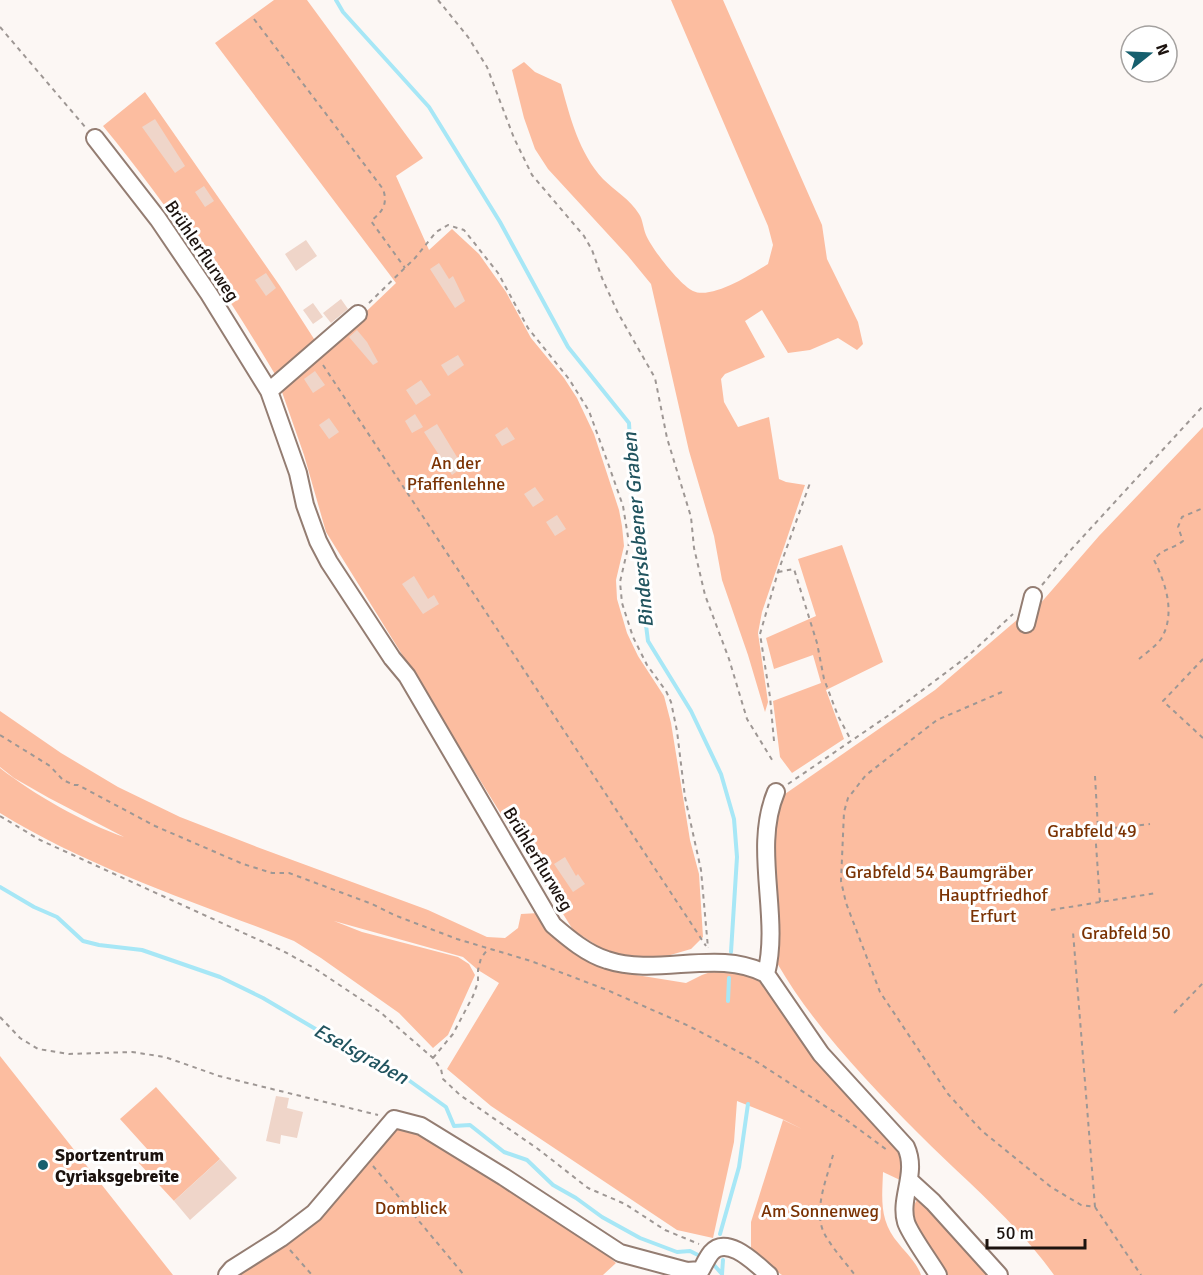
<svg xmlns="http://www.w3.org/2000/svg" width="1203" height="1275" viewBox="0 0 1203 1275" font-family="Signika,sans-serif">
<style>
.green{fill:#fcbda0}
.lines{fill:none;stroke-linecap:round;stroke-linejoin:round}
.stream{stroke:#a7e7f6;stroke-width:4}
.building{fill:#efd5c9}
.minor-casing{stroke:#947d72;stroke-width:20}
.path{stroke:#9e9794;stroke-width:2;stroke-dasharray:4.5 4.5;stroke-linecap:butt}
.minor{stroke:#fff;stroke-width:16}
.poi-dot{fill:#165f6e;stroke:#fff;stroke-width:2}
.labels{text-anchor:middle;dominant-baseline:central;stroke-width:6;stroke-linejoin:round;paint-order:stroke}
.street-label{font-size:18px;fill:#1c130f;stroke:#fff}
.park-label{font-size:18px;fill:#7b3304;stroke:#fff}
.poi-label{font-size:18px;font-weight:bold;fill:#1c130f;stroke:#fff;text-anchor:start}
.water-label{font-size:20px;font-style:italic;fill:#21545f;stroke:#fff}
</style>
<rect width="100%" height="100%" fill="#fcf7f4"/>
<path class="green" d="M274,0h33l116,158 -27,18 33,74 23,-21 27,25 27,38 25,46 33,40 13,20 17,36 25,76 3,16 2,20 -8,34 1,19 10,34 11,23 26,40 7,27 19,117 9,34 4,63 -12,12 -31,9 -17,1 -33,-5 -37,-24 -247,-398 -22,-77 -22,-63 114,-109 -181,-240z
M671,0h52l99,225 5,34 31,63 5,22 -6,6 -19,-12 -28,12 -22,3 -26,-43 -17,11 20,36 -40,17 -4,5 3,23 14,25 31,-10 10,62 7,3 19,3 -43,127 -4,21 10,69 -3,10 -17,-57 -26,-75 -8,-44 -25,-85 -38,-167 -23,-28 -80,-87 -13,-20 -11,-31 -12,-48 12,-8 11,10 26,12c9,33 18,69 42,95 12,12 27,20 36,35 4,6 4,14 7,21 6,14 33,49 47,56 18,9 59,-17 75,-27l5,-19 -5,-19z
M145,92l135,194 36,56 -40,34c-52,-87 -108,-171 -173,-250z
M1203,427v848h-149c-38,-53 -89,-95 -135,-141 -50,-50 -107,-110 -142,-171l-3,-133 3,-26 8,-10 150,-104 90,-77 14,-8 60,-69z
M842,545l41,117 -57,28 18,49 -52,34 -12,-16 -7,-56 48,-18 -8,-28 -39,14 -8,-31 50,-22 -18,-57z
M0,711l61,42 57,34 62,30 77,30 171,63 59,27 18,1 13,-10 3,-14 18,-1 68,51 17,9 62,10 16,-8 20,-7 27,5 21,15 38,58 39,49 45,45 9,17 -1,23 -17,-8c-1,28 -4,49 16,72 8,10 18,19 22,31h-139l-15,-10 -16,-16v-27l32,-102 19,9 -20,-10 -45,-18 -3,41 -21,96 -36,-8 -186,-124 -44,-37 52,-86 -21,-13 -15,-13 -129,-36 28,11 96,25 11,7 6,11 -27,60 -15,13 -34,-35 -78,-55 -27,-17c-99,-39 -203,-72 -294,-128v-45c33,26 84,55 124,69l-75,-39 -35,-20 -14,-11z
M0,1056l173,219h-173z
M156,1087l64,72 -46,42 -37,-40 11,-11 -28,-31z
M391,1127l20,1 181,114 24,21 -13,12h-370l64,-43z
M917,1200l9,1 66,74h-45l-34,-52 -1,-15z"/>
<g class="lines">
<path class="stream" d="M336,0l7,12 86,95 71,115 68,125 61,76 7,123 12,95 43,70 30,63 13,45 3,38 -6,95
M0,887l34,20 23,10 26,24 16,4 43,5 78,27 43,21 95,56 31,12 57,41 8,19 16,-1 34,27 23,8 26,25 23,13 26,19 38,21 37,14 13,-1 8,4
M728,1001l1,-23
M720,1234l19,-67 9,-63
M714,1265l8,9
M722,1274l1,-14"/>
</g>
<path class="building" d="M155,119l30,47 -10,7 -33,-46z
M204,186l10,15 -9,6 -10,-15z
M306,240l11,16 -21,15 -11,-17z
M439,263l10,16 4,-3 12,25 -10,7 -25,-39z
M266,273l10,15 -10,8 -11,-16z
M341,299l7,10 -17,14 -8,-10z
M313,303l10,14 -10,7 -10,-14z
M357,330l10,12 11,20 -5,3 -24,-28z
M458,355l6,10 -16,11 -7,-11z
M315,371l10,14 -12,8 -9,-14z
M421,380l10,15 -15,10 -10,-15z
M415,414l8,13 -11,6 -7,-12z
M329,418l10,14 -10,7 -10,-14z
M437,424l26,43 -11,8 -28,-43z
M507,427l8,12 -13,7 -7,-11z
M535,487l9,13 -11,7 -9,-13z
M557,515l9,14 -11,7 -9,-14z
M414,576l14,23 6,-4 5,9 -16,10 -21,-30z
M565,857l11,19 2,-2 7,10 -12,8 -19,-28z
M276,1096l13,2 -2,10 16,4 -6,26 -16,-3 -1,9 -14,-3z
M220,1159l17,19 -47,42 -16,-19z"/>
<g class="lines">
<g class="minor-casing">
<path id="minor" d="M95,138l63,81 51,75 60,97 29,82 7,32 13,36 11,21 63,96 15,18 146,249c15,13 34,29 54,35 51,17 111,-12 159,14l55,80 85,93c12,26 -7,51 0,75 3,11 25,41 32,53
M269,391l89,-77
M1026,624l7,-28
M766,974c15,-58 -14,-125 10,-182
M910,1181l23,21 66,73
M701,1270c3,-5 6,-12 10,-17 16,-19 45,11 58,22
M227,1275l5,-6 49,-31 33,-25 80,-94 27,7 83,51 116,76 67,18 14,-1"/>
</g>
<path class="path" d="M438,0l30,37 19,30 27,71 18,37 52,61 8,14 10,28 16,35 37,65 12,60 24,79 3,31 11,47 24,64 18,60 27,44
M254,19l129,170c5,15 0,22 -12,32l34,47
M0,27l86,101
M369,303l46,-45 21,-26 12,-7 16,5 34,43 30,55 41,51 20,32 20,55 14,40 6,37 -9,39 2,21 11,34 14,28 19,26 5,11 6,29 8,66 16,73 7,78
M323,365l383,581
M778,572l16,-3 23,74 7,36 14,37 13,24
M1042,585l26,-32 135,-147
M1139,659c7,-6 17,-13 22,-20 15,-25 5,-55 -7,-79 7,-11 19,-11 29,-19l-5,-14 4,-10 21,-9
M1203,659l-40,42 40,37
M1002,692l-65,28 -71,55 -18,23 -4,14 -3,69 5,22 34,89 68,102 34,37 69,56 30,18 14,2 -22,-275
M0,735l50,31 13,14 11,5h4l77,41 88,38 29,9h17l83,31 22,11 63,24 74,22 76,29 82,36 65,34 91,59 42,31
M774,741l-4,-44 -10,-63 18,-62 32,-89
M1095,776l3,53
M788,784l104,-71 76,-57 45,-42
M0,816l40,24 243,111 31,17 66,44 53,46 8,11 2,10 17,16 78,54 50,39 37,16 40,26 34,14
M1054,834l41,-4
M1100,902l-5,-72 55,-6
M1051,910l105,-17
M1174,1013l29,-30
M0,1017l20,21 18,11 31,5 63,-2 33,5 54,19 159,39
M433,1058l20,-24 20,-38 5,-14v-12l3,-12 7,-9
M833,1155c-6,23 -20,55 -9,78 8,15 21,29 31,42
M373,1166l91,109
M1095,1207l46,68
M290,1250l22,25"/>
<use href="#minor" class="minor"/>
</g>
<circle class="poi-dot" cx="43" cy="1165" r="6"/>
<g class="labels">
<g class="street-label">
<text transform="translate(202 251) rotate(56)">Brühlerflurweg</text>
<text transform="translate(538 859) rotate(59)">Brühlerflurweg</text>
</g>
<g class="park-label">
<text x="456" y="463">An der<tspan x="456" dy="21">Pfaffenlehne</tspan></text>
<text x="1092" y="831">Grabfeld 49</text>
<text x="939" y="872">Grabfeld 54 Baumgräber</text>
<text x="993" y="895">Hauptfriedhof<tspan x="993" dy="21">Erfurt</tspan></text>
<text x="1126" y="933">Grabfeld 50</text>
<text x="411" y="1208">Domblick</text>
<text x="820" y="1211">Am Sonnenweg</text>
</g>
<g class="poi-label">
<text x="55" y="1155">Sportzentrum<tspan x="55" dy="21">Cyriaksgebreite</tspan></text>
</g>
<g class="water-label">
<text transform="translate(638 530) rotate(-95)">Binderslebener Graben</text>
<text transform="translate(361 1054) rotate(29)">Eselsgraben</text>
</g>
</g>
<g transform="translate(1149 54) rotate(72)"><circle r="28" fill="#ffffff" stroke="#a4a19f" stroke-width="1.5"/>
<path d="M0-4.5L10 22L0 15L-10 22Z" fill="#165f6e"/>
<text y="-9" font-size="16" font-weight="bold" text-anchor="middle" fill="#1c130f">N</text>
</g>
<path d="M987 1239v9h98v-9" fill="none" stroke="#1c130f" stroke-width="3"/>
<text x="996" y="1239" font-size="18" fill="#1c130f" stroke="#ffffff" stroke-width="4.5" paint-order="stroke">50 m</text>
</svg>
